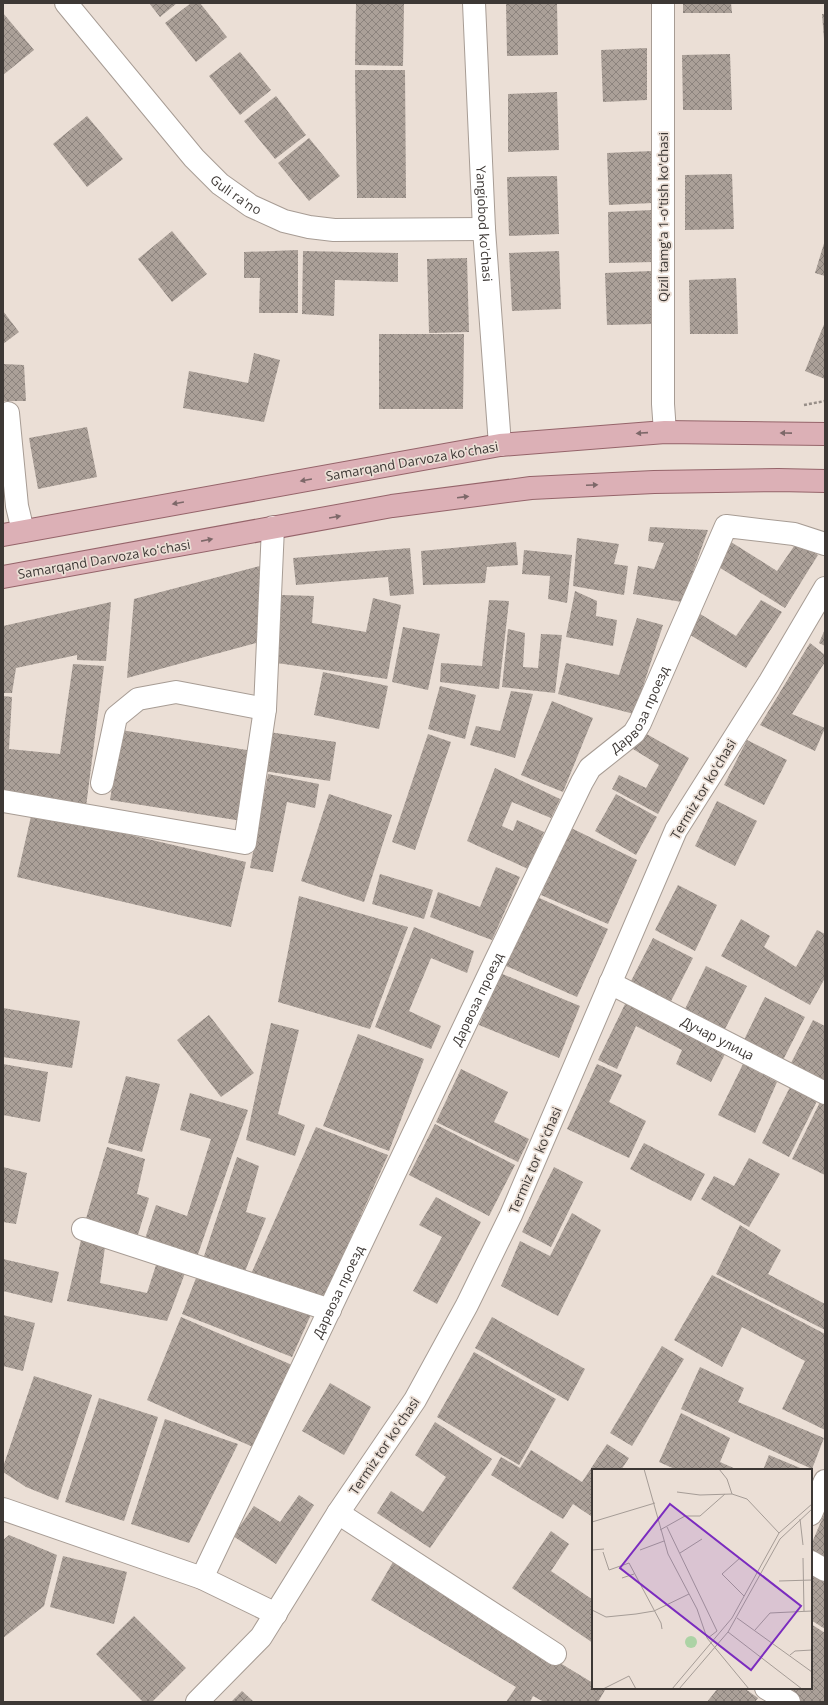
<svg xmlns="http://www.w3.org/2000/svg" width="828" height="1705" viewBox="0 0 828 1705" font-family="'Open Sans',sans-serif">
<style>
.building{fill:url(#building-cross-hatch)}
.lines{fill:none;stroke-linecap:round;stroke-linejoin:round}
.minor-casing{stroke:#a79c94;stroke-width:24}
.major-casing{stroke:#95646a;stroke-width:24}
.path{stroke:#978e88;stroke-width:2.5;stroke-dasharray:3 2;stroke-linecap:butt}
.minor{stroke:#fff;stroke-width:22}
.major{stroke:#dcb0b6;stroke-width:22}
.oneway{fill:#7d6869}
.labels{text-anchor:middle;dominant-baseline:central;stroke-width:3.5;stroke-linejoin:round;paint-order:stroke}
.street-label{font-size:13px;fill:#3d3835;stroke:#ebdfd6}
.inset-road{fill:none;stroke:#a59c96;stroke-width:1}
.view{fill:#7b2cbf;fill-opacity:0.15;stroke:#7b2cbf;stroke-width:2}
.inset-edge{fill:none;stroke:#3d3835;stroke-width:2}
</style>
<defs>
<pattern id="building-cross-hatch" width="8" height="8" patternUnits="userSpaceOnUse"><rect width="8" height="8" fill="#aba098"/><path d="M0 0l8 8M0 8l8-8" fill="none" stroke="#8c837d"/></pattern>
</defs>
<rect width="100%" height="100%" fill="#ebdfd6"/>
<path class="building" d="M149,3h28l-17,14z
M191,3h9l27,34 -31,25 -31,-39z
M356,3h48l-1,63 -48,-1z
M506,3h51l1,52 -51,1z
M683,3h48l1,10h-49z
M3,13l31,37 -31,25z
M822,14h3v25h-1z
M647,48v52l-44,2 -2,-52z
M240,52l31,38 -31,25 -31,-39z
M730,54l2,56h-49l-1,-55z
M355,70h50l1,128h-49z
M557,92l2,58 -51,2v-58z
M276,96l30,39 -31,24 -31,-38z
M87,116l36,43 -36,28 -34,-43z
M309,138l31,38 -31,25 -31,-38z
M653,151v52l-44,2 -2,-52z
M732,174l2,55 -49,1v-55z
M557,176l2,58 -50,2 -2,-59z
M653,210l1,52 -45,1 -1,-51z
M172,231l35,43 -35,28 -34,-43z
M825,240v36l-10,-3z
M298,250v63h-39l1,-35h-16v-26z
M303,251l95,2v29l-63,-2 -1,36 -32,-2z
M559,251l2,58 -49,2 -3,-58z
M467,258l2,74 -40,1 -2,-74z
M651,271v53l-44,1 -2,-52z
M736,278l2,56h-48l-1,-54z
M3,311l16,21 -16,12z
M825,322v57l-20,-8z
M379,334h85l-1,75h-84z
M254,353l26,7 -16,62 -81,-14 6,-37 59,12z
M3,364l21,1 2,36h-23z
M87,427l10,50 -59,12 -9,-51z
M650,527l58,3 -26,72 -49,-8 5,-28 16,3 10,-26 -16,-2z
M577,538l42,6 -5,20 14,2 -4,29 -51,-9z
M516,542l2,23 -31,2 -2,16 -62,2 -2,-34z
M731,542l46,29 20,-29 21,13 -33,53 -68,-42z
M410,548l4,46 -24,2 -2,-19 -92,8 -3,-27z
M524,550l48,5 -5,48 -19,-4 2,-23 -28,-2z
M264,565l-1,76 -136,37 7,-79z
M575,591l22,10 -1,15 21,4 -4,26 -47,-9z
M281,595l33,1 -2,27 54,9 7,-34 28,7 -14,74 -110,-16z
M489,600l20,1 -10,88 -59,-7 1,-19 41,3z
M761,600l21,12 -36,56 -61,-36 12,-20 39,24z
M111,602l-5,59 -29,-1v-5l-61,13 -4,25h-9v-67z
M637,618l26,7 -29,89 -76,-20 8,-31 53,12z
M403,627l37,7 -12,56 -36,-8z
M508,629l17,4 -2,34 15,1 3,-34 21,1 -7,58 -53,-6z
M825,629v17l-6,-3z
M810,643l15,12v7l-33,52 33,14 -10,23 -55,-26z
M73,664l31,2 -18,141 -83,-10v-101l9,1 -3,52 51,5z
M323,672l65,14 -9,43 -65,-14z
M440,686l36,9 -11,44 -37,-10z
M511,691l22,3 -18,64 -45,-13 6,-19 24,5z
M552,701l41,17 -30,74 -42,-17z
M121,730l132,21 -11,70 -132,-21z
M269,732l67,10 -6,39 -66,-10z
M643,732l46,26 -31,56 -46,-25 7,-14 27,13 13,-23 -26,-16z
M428,734l23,8 -36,108 -23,-8z
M747,740l40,20 -23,45 -40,-20z
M495,768l65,31 -9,19 -39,-16 -10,24 11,5 4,-11 27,12 -16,37 -61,-28z
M268,774l51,10 -4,24 -28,-6 -14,70 -23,-4z
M329,794l63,21 -28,87 -63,-21z
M616,794l41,23 -21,38 -41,-24z
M717,801l40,20 -22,45 -40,-20z
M32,812l214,50 -15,65 -214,-50z
M569,827l68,33 -29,64 -67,-29z
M496,867l24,10 -28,63 -62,-23 8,-25 42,15z
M380,874l53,16 -9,29 -52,-15z
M678,885l39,20 -22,46 -40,-21z
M299,896l109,31 -38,102 -92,-27z
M535,896l73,33 -31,68 -73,-32z
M741,919l29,17 -6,11 32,20 21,-37 8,4v44l-15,27 -89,-49z
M414,927l60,24 -7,22 -36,-15 -22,53 32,15 -10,23 -56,-22z
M653,938l40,20 -23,45 -40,-20z
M706,966l41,20 -23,45 -40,-20z
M500,973l80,33 -21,52 -80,-33z
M765,997l40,20 -23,45 -39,-20z
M626,1002l99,52 -14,28 -35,-18 6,-14 -46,-24 -19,43 -19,-9z
M3,1008l77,13 -8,47 -69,-11z
M209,1015l45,58 -33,24 -44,-57z
M813,1020l12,6v56l-35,-17z
M271,1023l28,7 -21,84 27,11 -10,31 -49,-16z
M358,1034l66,25 -35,92 -66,-25z
M3,1064l45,8 -8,50 -37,-7z
M597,1064l25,11 -13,27 37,19 -17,37 -62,-29z
M743,1064l34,18 -22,51 -37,-18z
M461,1069l47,23 -14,30 35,17 -11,23 -82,-40z
M126,1076l34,8 -18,68 -34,-9z
M790,1087l27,14 -28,56 -27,-14z
M190,1093l58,17 -51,147 -52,-18 11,-34 31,11 24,-77 -31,-9z
M820,1102l5,3v70l-33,-16z
M435,1124l80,41 -26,51 -80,-41z
M316,1127l72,28 -65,145 -72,-26z
M644,1143l61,31 -14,27 -61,-32z
M107,1147l38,12 -8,35 12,4 -12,40 -52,-16z
M237,1157l22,9 -13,46 20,6 -22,56 -41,-15z
M749,1158l31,16 -31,53 -48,-28 13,-23 20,10z
M3,1167l24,6 -11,51 -13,-2z
M554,1167l29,15 -32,65 -29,-15z
M436,1197l45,25 -44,82 -24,-13 29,-54 -23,-12z
M572,1213l29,17 -43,86 -57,-30 19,-45 30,15z
M740,1225l41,25 -13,24 57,30v26l-109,-56z
M81,1240l24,7 -5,36 47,10 10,-31 28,11 -18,48 -100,-20z
M3,1259l56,13 -7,31 -49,-12z
M198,1273l115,37 -21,47 -110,-43z
M712,1275l113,59v96l-43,-21 23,-48 -63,-34 -20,40 -48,-27z
M3,1315l32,8 -12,48 -20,-5z
M181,1317l111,48 -39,82 -106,-47z
M492,1317l93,52 -17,32 -93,-53z
M662,1346l22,13 -52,87 -22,-13z
M474,1352l82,47 -37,66 -82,-48z
M700,1367l44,21 -6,14 86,36 -12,31 -131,-60z
M34,1376l58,19 -34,105 -32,-13 -23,-15v-5z
M330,1383l41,24 -27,48 -42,-24z
M99,1398l59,19 -34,104 -59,-19z
M681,1413l49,25 -10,24 18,8h-61l-18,-8z
M165,1419l73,25 -49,99 -58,-19z
M435,1422l57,37 -62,89 -53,-35 14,-22 32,21 23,-35 -31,-22z
M607,1444l22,14 -8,12h-28v43l-2,3 -18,-12 -10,15 -72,-44 10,-18 19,11 11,-18 51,32z
M769,1455l36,15h-42z
M299,1495l15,10 -38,59 -43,-28 21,-30 26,16z
M825,1512v48l-14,-7v-8z
M551,1531l18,13 -18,27 42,29v43l-81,-55z
M9,1535l48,20 -13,51 -41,32v-98z
M63,1556l64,16 -13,52 -64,-17z
M393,1562l200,121v5h8l4,2 -7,12h-54l-11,-6 -3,6h-24l10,-15 -145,-87z
M811,1566l14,8v55l-14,-9z
M134,1616l52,52 -34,34h-9l-47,-48z
M811,1624l14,9v69h-24l-23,-14h33z
M718,1688h26l14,10 -3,4h-48z
M242,1691l12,11h-23z"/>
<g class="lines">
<g class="minor-casing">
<g id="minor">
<path id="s1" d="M66,3l128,155 26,26 31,22 33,15 25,6 25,3 150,-1"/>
<path id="s2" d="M474,3l10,226 16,216"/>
<path d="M663,3v401l2,28"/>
<path d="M8,413l9,93 6,25"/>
<path d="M102,783l14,-66 22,-18 38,-7 89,17"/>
<path d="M3,801l242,42 20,-134 8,-182"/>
<path id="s3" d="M610,983l215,110"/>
<path d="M83,1229l247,81"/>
<path d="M3,1509l199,69 74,36"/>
<path d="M338,1513l217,141"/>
<path d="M811,1514l14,-33"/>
<path d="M811,1562l14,8"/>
<path id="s4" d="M202,1578l293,-616 87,-180 8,-14 44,-35 6,-10 86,-197 68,8 31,10"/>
<path d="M766,1688l23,14"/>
<path d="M197,1702l64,-65 77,-124 77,-113 52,-95 44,-90 165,-385 93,-147 56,-95"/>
</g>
</g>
<g class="major-casing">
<path id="major" d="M3,535l497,-90 165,-13 160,2
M3,577l389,-71 139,-18 123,-6 124,-2 47,1"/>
</g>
<path class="path" d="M804,405l21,-4"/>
<use href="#minor" class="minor"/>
<use href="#major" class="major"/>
</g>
<defs><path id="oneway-solid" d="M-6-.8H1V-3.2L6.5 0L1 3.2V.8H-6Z"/></defs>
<g class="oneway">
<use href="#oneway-solid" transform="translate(642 433) rotate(176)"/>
<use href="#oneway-solid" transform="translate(786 433) rotate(-179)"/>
<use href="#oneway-solid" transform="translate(306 480) rotate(170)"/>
<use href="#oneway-solid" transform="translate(592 485) rotate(-3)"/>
<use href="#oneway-solid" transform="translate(463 497) rotate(-7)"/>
<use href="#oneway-solid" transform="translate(178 503) rotate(170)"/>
<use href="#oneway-solid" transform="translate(335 517) rotate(-10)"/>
<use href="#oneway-solid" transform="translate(207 540) rotate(-11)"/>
</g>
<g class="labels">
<g class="street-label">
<text stroke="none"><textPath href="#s1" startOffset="257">Guli ra'no</textPath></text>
<text transform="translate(663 217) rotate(-90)">Qizil tamg'a 1-o'tish ko'chasi</text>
<text stroke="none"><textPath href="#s2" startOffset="221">Yangiobod ko'chasi</textPath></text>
<text transform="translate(412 461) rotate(-10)">Samarqand Darvoza koʻchasi</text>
<text transform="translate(104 559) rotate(-10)">Samarqand Darvoza koʻchasi</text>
<text stroke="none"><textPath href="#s4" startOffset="977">Дарвоза проезд</textPath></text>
<text transform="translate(703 789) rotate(-59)">Termiz tor koʻchasi</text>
<text stroke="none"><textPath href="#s4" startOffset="641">Дарвоза проезд</textPath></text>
<text stroke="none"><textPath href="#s3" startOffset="121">Дучар улица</textPath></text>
<text transform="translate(535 1160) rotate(-67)">Termiz tor koʻchasi</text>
<text stroke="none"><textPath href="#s4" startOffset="317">Дарвоза проезд</textPath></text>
<text transform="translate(384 1446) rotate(-56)">Termiz tor koʻchasi</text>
</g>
</g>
<g transform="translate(592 1469)">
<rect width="220" height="220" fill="#ebdfd6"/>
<path d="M93 173a6 6 0 1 1 12 0a6 6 0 1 1-12 0Z" fill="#acd3a5"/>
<path class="inset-road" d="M52,0l24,85 29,55 10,29 42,51M127,0l8,10 5,15 15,5 32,34M85,23l23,3 32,-1M208,50l3,26M0,53l63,-19M75,58l50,104 -9,7M68,61l25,-14h15l25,-22M0,81l12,-1M48,81l24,-9M11,83l6,18 20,-7 32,60 1,6M88,84l22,-14M148,89l-18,16 22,22M211,89l1,53M30,109l12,-4M187,112l33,-1M0,141l14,7 30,-3 18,-3 35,-17M145,149l75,54M163,161l15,-17 42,-2M136,163l74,57M198,186l5,-4 17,-1M11,220l26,-13 7,13M80,220l60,-71 47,-85 33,-29M87,220l49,-57 52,-93 32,-30"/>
<path class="view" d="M78,35l131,102 -50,64 -131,-102z"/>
<rect width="220" height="220" class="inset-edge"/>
</g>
<rect width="828" height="1705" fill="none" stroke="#3d3835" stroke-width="8"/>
</svg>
